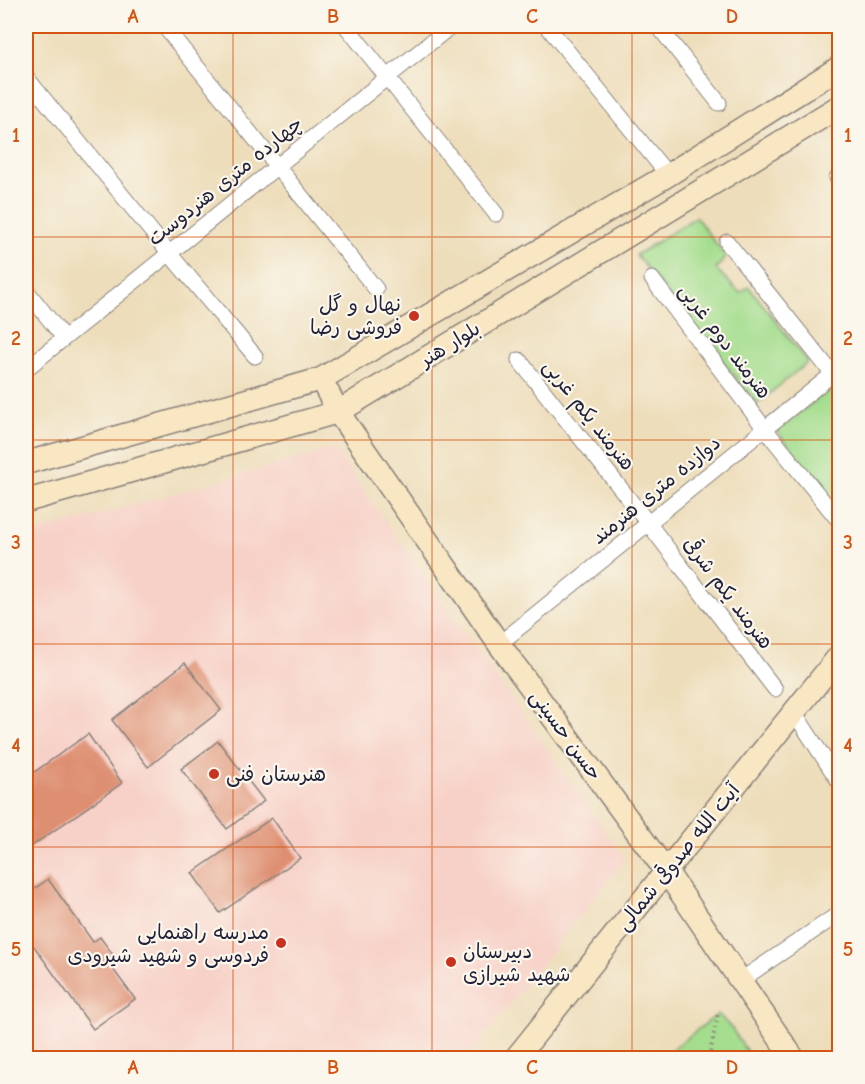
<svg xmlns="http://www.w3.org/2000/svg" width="865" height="1084" viewBox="0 0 865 1084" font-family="'Comic Neue','Playpen Sans Arabic',sans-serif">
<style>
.built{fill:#f7d1c8}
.green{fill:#a4dd8e;stroke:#638064;stroke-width:1.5}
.building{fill:#de8f72}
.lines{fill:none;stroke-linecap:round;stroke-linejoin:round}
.street-casing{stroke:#88807a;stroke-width:17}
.secondary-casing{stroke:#88807a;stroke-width:25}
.path{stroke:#88807a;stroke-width:4;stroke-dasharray:1.5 4.5;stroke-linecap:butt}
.street{stroke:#fff;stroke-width:15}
.secondary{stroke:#f9e7c3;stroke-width:22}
.grid{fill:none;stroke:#d45411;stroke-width:1.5;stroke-opacity:0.55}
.poi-dot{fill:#c8321e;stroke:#fbf7ec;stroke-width:2}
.labels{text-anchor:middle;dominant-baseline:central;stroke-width:4.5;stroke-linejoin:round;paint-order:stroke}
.street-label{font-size:20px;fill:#22223b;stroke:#fbf7ec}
.poi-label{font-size:20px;fill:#22223b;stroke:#fbf7ec;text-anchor:end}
.neatline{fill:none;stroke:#d45411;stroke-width:2}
.grid-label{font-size:20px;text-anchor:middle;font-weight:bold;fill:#d45411}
</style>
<rect width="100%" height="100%" fill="#fbf7ec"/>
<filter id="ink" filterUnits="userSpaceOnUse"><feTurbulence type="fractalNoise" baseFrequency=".0167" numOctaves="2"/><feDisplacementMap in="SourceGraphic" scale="12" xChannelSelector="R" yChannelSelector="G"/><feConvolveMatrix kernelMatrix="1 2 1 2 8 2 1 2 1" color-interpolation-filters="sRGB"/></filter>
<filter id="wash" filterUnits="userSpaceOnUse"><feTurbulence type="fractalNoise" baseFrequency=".008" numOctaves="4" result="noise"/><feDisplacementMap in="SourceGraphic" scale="24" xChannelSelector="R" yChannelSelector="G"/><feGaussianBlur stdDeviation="1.35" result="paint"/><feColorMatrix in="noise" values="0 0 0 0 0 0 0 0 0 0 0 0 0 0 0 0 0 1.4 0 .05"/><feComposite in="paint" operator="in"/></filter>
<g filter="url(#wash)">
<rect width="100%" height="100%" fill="#edddba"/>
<path class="built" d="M334,449l291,410 -158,199h-441v-523z"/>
<path class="green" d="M696,217l30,40 -10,12 24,24 9,-6 59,75 -51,42 -121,-149z
M830,389l9,11v108l-62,-77z
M718,1014l14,15 19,29h-90z"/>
<g id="blocks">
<path class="building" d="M185,663l36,47 -73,57 -36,-47z
M88,734l34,49 -96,67v-72z
M218,741l46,60 -37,28 -46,-60z
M272,818l28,40 -80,55 -28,-40z
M48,879l45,63 7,-5 14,19 -7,5 28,38 -42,30 -67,-94v-40z"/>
</g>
</g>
<g filter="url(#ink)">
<use href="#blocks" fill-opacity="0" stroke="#88807a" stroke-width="1.5"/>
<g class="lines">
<g class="street-casing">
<path id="street" d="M164,26l212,263
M346,26l150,188
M547,26l121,149
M658,26l61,77
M26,77l143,176 86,103
M837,178l3,3
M727,242l113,141
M652,279l113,150 75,93
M26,290l38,48
M519,360l129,163 127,166
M26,369l425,-343
M499,644l341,-276
M794,712l46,71
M741,980l99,-67"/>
</g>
<g class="secondary-casing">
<path id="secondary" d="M321,379l17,33 161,232 167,227 127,187
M26,463l295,-84 347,-204 172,-108
M26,501l312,-89 502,-306
M516,1058l324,-403"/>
</g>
<path class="path" d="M697,1058l13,-2 6,2
M709,1058l9,-44"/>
<use href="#street" class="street"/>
<use href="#secondary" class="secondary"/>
</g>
</g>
<path class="grid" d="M233,26v1032M432,26v1032M632,26v1032M26,237h814M26,440h814M26,644h814M26,847h814"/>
<g class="poi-dot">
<circle cx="414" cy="316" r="6"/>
<circle cx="214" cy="774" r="6"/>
<circle cx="281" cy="943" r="6"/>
<circle cx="451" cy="962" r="6"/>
</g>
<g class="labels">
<g class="street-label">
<text transform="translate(225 181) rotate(-39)">چهارده متری هنردوست</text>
<text transform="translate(725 341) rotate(53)">هنرمند دوم غربی</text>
<text transform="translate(450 344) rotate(-32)">بلوار هنر</text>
<text transform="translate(589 415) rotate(52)">هنرمند یکم غربی</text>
<text transform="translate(656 490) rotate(-39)">دوازده متری هنرمند</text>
<text transform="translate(728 593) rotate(53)">هنرمند یکم شرقی</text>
<text transform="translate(566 735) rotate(54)">حسن حسینی</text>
<text transform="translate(678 857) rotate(-51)">آیت الله صدوقی شمالی</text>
</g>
<g class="poi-label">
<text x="402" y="304">نهال و گل<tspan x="402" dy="23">فروشی رضا</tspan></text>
<text x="226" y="774" text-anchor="start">هنرستان فنی</text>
<text x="269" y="932">مدرسه راهنمایی<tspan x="269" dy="23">فردوسی و شهید شیرودی</tspan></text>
<text x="463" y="951" text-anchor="start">دبیرستان<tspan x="463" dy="23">شهید شیرازی</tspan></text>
</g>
</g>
<rect width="865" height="1084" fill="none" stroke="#fbf7ec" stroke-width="66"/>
<rect x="33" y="33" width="799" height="1018" class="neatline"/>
<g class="grid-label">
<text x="133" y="23">A</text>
<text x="333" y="23">B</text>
<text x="532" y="23">C</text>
<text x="732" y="23">D</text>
<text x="16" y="142">1</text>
<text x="848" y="142">1</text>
<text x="16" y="345">2</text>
<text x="848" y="345">2</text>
<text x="16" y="549">3</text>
<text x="848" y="549">3</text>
<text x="16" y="752">4</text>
<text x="848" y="752">4</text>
<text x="16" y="956">5</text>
<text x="848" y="956">5</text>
<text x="133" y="1074">A</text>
<text x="333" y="1074">B</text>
<text x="532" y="1074">C</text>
<text x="732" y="1074">D</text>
</g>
</svg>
